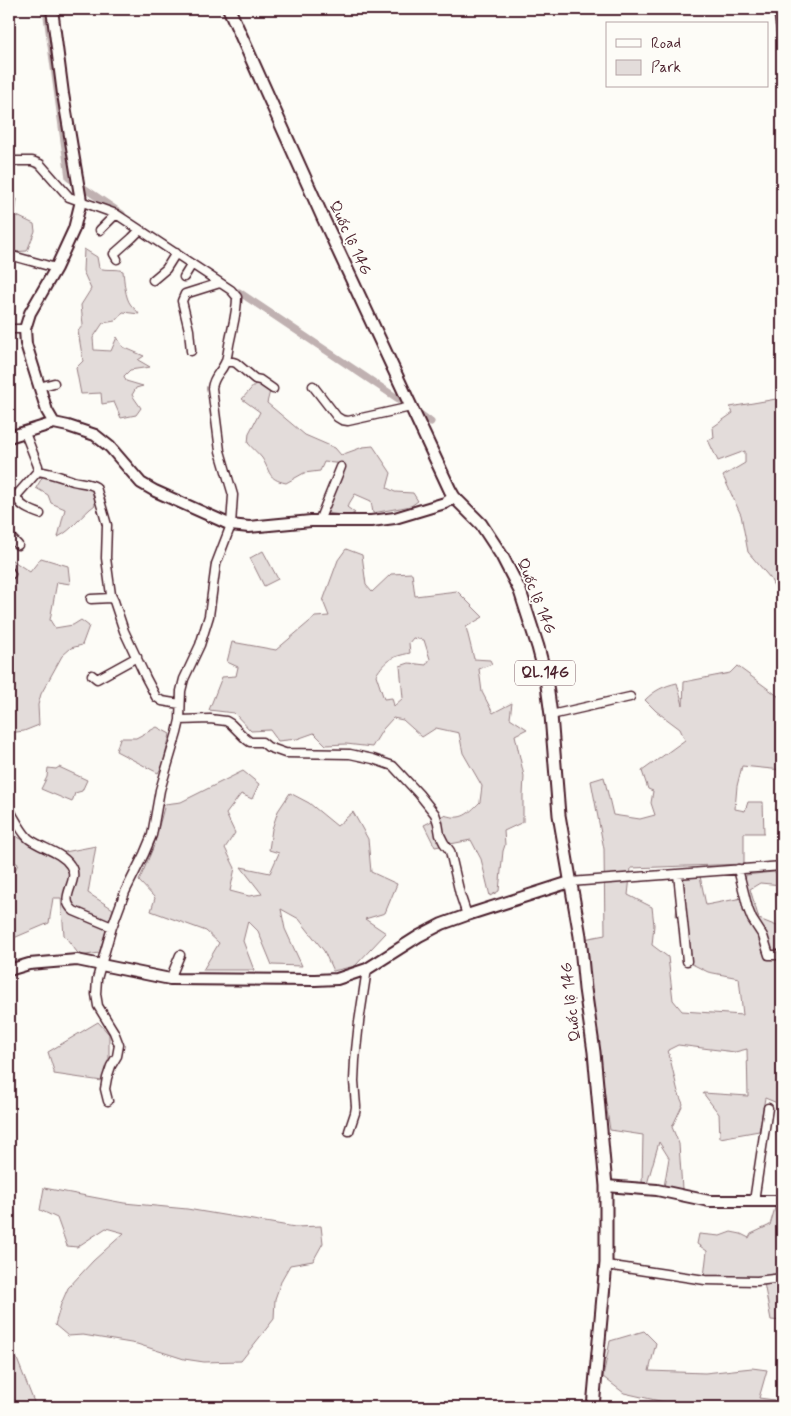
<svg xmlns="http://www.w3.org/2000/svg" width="791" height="1416" viewBox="0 0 791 1416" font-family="Mynerve,sans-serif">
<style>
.green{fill:#e3dcda;stroke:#967e82;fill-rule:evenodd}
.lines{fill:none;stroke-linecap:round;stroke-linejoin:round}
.canal{stroke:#c0b1b1;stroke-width:7}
.street-casing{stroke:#4a1f2b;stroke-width:11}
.secondary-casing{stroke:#4a1f2b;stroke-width:14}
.primary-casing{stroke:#4a1f2b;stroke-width:15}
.street{stroke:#fdfcf7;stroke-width:8}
.secondary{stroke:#fdfcf7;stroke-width:10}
.primary{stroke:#fdfcf7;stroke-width:11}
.labels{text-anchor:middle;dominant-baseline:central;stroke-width:4;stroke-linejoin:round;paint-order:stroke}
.shield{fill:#fdfcf7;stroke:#806168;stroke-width:1}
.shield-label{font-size:15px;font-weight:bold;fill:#4a1f2b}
.street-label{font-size:16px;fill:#4a1f2b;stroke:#fdfcf7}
</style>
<rect width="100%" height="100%" fill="#fdfcf7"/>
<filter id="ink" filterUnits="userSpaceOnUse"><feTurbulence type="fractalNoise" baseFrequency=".02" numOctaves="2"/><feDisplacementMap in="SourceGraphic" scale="10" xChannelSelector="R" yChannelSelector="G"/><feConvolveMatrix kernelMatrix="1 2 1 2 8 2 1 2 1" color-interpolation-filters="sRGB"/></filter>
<g filter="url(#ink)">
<path class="green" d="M17,199l-2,16 19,9 1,7 -8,20 -15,1 -1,-19 -2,-1v-19l3,-13z
M84,249l13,8 2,11c8,3 16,0 24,3 1,9 2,27 8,34 2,3 6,5 8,9l-16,-2 -8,9 -12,2 -10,15 1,12 17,1 6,-14 6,10 21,9 -6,4 12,7 -20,3 -6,6 2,5 17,5 -7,2 -4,7 9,13 -5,7 -15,3 -7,-16 -12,2 -1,-11 -20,1 -5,-26 7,-7 -5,-30 5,-6 -2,-20 10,-16 -8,-18z
M256,383l14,8 -3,12 38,32 30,13 6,7 22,-8 10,-1 18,27 -4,15 8,4 18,1 5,8 -7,5 -38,7 -2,-12 -16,-7 -8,13 8,6 -7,3 -21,-3 18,-49 -21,-2 -4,9 -16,2 -18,10c-19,-4 -15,-11 -24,-25 -4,-5 -10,-10 -14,-15l1,-10 11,-21 -18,-13z
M782,398v214l-1,-3 -2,-13 -9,-18 -22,-26 -7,-37 -18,-39 22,-13v-12l-27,10 -10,-21 6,-2 -1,-11 20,-14 -3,-6z
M43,476l47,12 4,3 1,14c-14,10 -22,25 -37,32l7,-28 -14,-6 -3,-8 -12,-7z
M346,549l16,6 4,30 6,7 19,-18 21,-1 3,23 42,-5 26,26 -17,10 8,32 16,1 2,4 -13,5 3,23 11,21 19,-10 -2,15 17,11 -12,6 9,41 -1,20v26l-19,9 1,14 -2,6 -4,40 -9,5 -9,-37 -10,-19 -36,7 -11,-22 20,-10c18,6 24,-1 36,-13l2,-16 -19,-33 -4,-20 -23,-5 -14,9 -19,-17 -10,-2 -10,11 -11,18 -26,-3 -20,1 -12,-12 -17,6 -19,2 -8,-11 -19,1 -17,-18 -25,-3 13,-33 14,-1 2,-9 -11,-5 5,-20 44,8 39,-33 14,-1 -6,-15 15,-41zM413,638l11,2 6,19 -4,6 -17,-2 -9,3 3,32 -9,8 -2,-8 -8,1 -8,-24c10,-16 16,-18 34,-22l-1,-10z
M263,551l15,28 -14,7 -14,-28z
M9,558l21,14 11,-14 27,8 2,18 -13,-2 -7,38 5,8 18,-3 8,-5 8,6 -7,19 -11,3 -9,8 -21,38 -3,11 1,20 -15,6 -15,2z
M737,666l45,33v71l-40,-4 -5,20 -2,23 10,2 3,-9h15l1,31h-20v31l-113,4 -3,27 24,12 2,18 -2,20 16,12 5,43 9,11 61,4 -4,-37 -31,-6 -18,-9 -7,-45 -7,-1 3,-39 21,-2 6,29 36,-7 4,-23 36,-4v14l-22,-2 -10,6 9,30 23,9v177l-17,-7 -6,33 -39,7 -1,-24 -16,-21 45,3 -1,-47 -12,3 -57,-7 -10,5 10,42 5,12 -11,23 7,17 3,45 -18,-2 5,-29 -10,-16 -12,42 -5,1 1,-50 -33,-5 -11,-73 -15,-118 21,-4 -1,-86 -13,-68 13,-4 9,38 27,4 15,-4 -4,-12 2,-12 -5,-2 -6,-18 43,-31 -5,-11 -24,-18 -11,-11c10,-10 19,-14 32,-17l6,22 1,-23 46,-9z
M157,727l13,7 -7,31 -5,8 -42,-22 4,-13h16z
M59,767l28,13 -5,11 -7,2 -3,9 -31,-13 6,-12 1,-9 8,1z
M243,771l16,13 -7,15 -11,-5 -15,20 9,19 -10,15 10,20 -5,23 19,5 13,-2 -21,-27 29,6 9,-20 -10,-3 3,-21 6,-18 12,-18 19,10 28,23 16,-14 15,27 3,33 26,12 -12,29 -20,6 21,14 -31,33 -22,5 -9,-20 -25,-32 -18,-10 4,20 17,37 -30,-1 -14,-34 -10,-10 -5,20 11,29h-51l16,-27 -13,-12 -55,-20 4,-13 -16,-17 14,-33 12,-44 16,-2z
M9,832l40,23 47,-9 -8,47 25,16 -14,44 -19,3 -16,-21 -3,-37h-8l-4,25 -40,17v-57l9,-19 -9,-6z
M98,1022l11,12v27l-7,20 -48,-7v-3l-6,-19z
M44,1188l80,15 63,6 108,18 26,-1 2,17 -10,18 -23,4 -8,14 -7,20 -1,20 -33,42 -37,1 -20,-3 -47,-15 -54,-9 -15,1 -13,-11 6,-21 7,-16 25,-27 31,-28 -18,-5 -29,19 -10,-1 -10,-28 -17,-8z
M782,1207v67l-22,3h-56l3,-26 -10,-7 2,-10 21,2 11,-4 10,2 8,4 2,-4 19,-9 5,-17z
M782,1280v41l-11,-1 -7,-37z
M644,1331l12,12 -7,28 56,2 47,-5 15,2 -8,28 23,3v6h-96l-62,-14 -21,-16 7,-36z
M15,1354l21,53h-27v-50z"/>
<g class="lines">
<path class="canal" d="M46,9l23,169 6,4
M81,186l41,28
M239,292l164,110
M419,413l12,9"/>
<g class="street-casing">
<path id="street" d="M778,9l4,28
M9,161h23l8,3 29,33 47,17 115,76 6,7c0,15 -4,28 -7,43 -2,8 -2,16 -5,23 -5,11 -11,12 -13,25l8,63 13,44 -2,30 -15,39 -7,52 -9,29 -16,34 -3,12 -1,29 -3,13 -17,57 -8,45 -8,19 -19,38 -13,35 -15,52 -1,15 2,12 16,26 5,13 -2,11 -6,10 -4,12 -2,11 3,12
M100,230l16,-16
M9,255l47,13
M117,259l-3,-5 18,-16 8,-8
M184,277l8,-13
M153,280l13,-11 10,-16
M9,329h16
M191,351l-2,-21 -7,-29 3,-7 35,-11
M226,362h7l3,1 19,16 5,1 13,9
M313,386l24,31 5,3 6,1 63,-14
M39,387l15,-4
M38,471c13,2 23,6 35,10 8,2 16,2 23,6l11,38 -1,33 5,37 3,6
M16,496c4,11 14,14 24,18
M9,504l29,-33v-5l-13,-33
M319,521l22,-54
M9,536l9,9
M9,571l2,3
M91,599l20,-1 3,3 10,30 22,47 10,19 6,4 18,3
M92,675l5,4 40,-22
M551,715l79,-18
M180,720l30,-1 16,2 5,3 15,15 4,3h12l6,5 17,6 65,1 23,5 20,7 26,28 16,20 3,9 2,12 4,8 6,8 10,43 7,21
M9,809c5,8 12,22 19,29 12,10 32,13 42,27 12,16 -14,32 4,46l38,16
M738,869l10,40 4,10 11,17 6,19h13
M678,874l9,87
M570,882l212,-16
M170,979l10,-24
M349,1131l6,-18 1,-6 -2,-26 1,-21 4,-38 8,-53
M754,1201l14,-93
M606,1265l99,15 52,1 25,-3"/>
</g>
<g class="secondary-casing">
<path id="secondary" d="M52,9l11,85 18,107 -7,28 -18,39 -26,45 -5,16 1,15 21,67 7,12 14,3 27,9 15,12 31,36 14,8 76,34 18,2 62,-6h60l24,-3 50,-15 9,-6
M9,437l45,-14
M9,970l20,-6 48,-4 93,19 145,1 22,-1 30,-10 52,-33 23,-12 25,-9 103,-33
M606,1186l51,4 52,11h73"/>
</g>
<g class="primary-casing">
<path id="primary" d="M229,9l94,209 127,272 4,7 27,27 21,32 18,35 18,56 8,31 5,37 8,100 21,121 5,53 9,63 12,134v77l-13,144"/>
</g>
<use href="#street" class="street"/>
<use href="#secondary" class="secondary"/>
<use href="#primary" class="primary"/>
</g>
</g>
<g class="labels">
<rect class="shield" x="515" y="660.5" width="60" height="25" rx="4"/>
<g class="shield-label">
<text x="545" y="673">QL.14G</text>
</g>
<g class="street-label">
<text transform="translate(350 238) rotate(65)">Quốc lộ 14G</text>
<text transform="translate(536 596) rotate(68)">Quốc lộ 14G</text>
<text transform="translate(571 1002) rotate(-97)">Quốc lộ 14G</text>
</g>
</g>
<rect width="791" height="1416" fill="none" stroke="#fdfcf7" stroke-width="30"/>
<rect x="15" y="15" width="761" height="1386" fill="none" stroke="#4a1f2b" stroke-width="2" filter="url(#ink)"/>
<rect x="606" y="22" width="162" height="65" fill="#fdfcf7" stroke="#b5a4a5"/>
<rect x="616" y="39" width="25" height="8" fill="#fdfcf7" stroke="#b5a4a5"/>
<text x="651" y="48" font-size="15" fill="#4a1f2b">Road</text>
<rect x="616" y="60" width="25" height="15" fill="#e3dcda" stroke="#b5a4a5"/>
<text x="651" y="72" font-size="15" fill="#4a1f2b">Park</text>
</svg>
